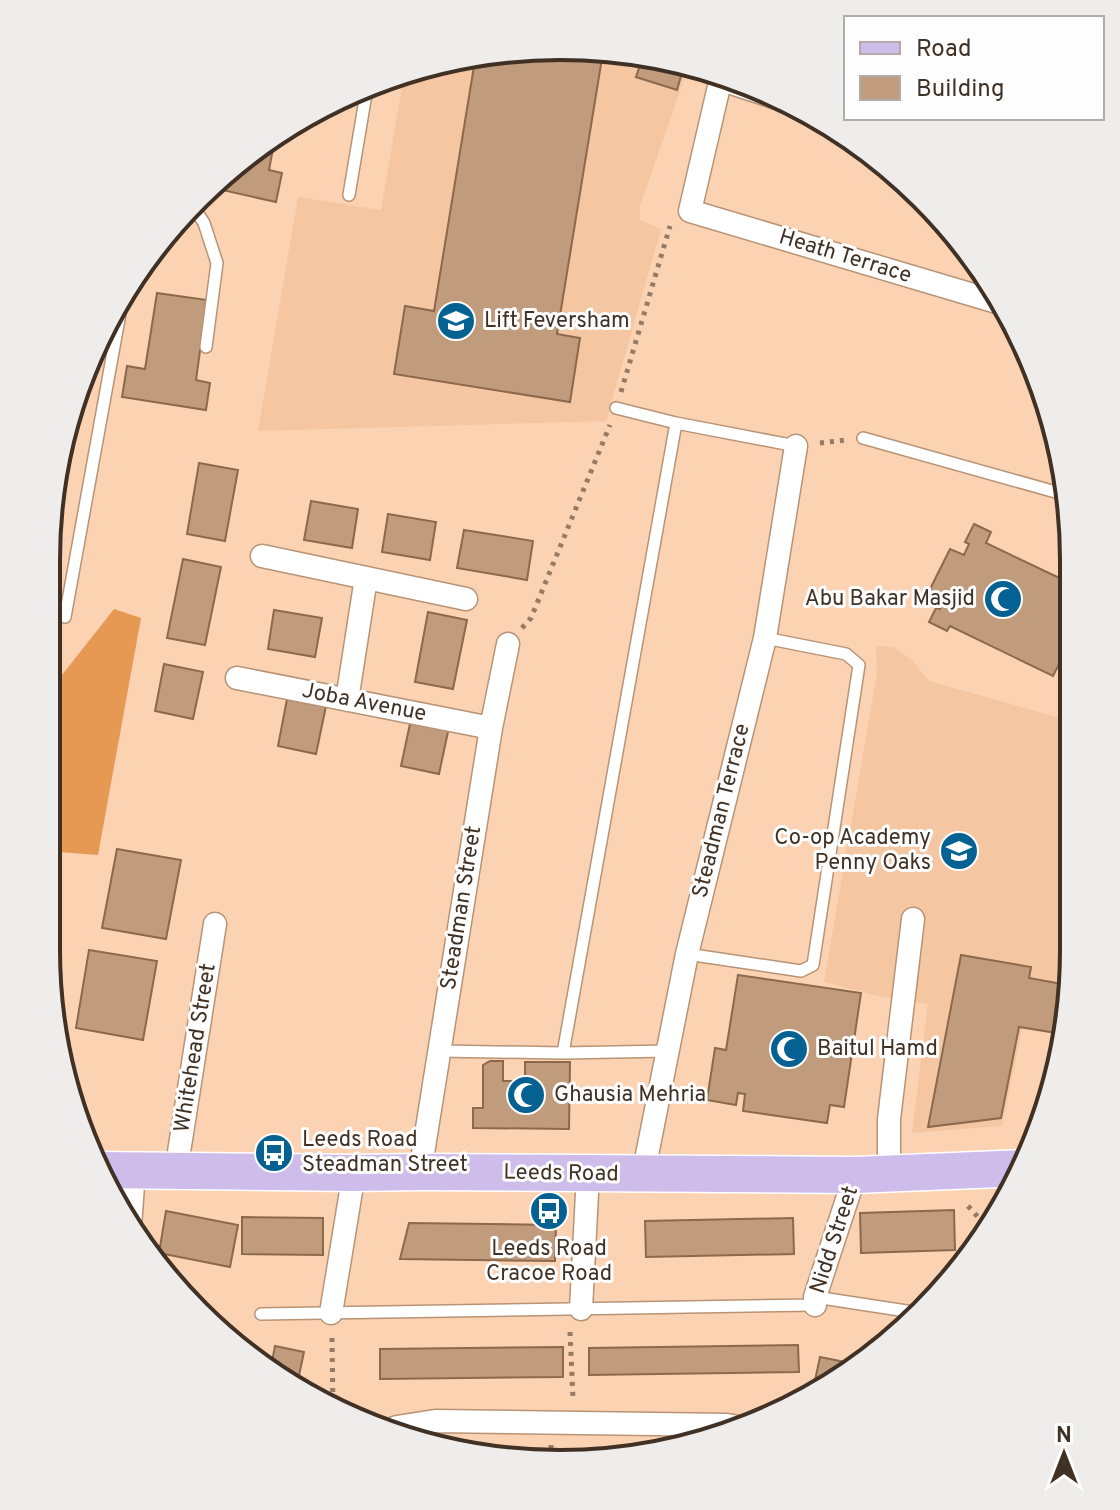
<svg xmlns="http://www.w3.org/2000/svg" width="1120" height="1510" viewBox="0 0 1120 1510" font-family="Overpass,sans-serif">
<style>
.built{fill:#f4c6a1}
.forest{fill:#e69953}
.building{fill:#c09b7c;stroke:#8c694c;stroke-width:2}
.lines{fill:none;stroke-linecap:round;stroke-linejoin:round}
.service-casing{stroke:#b89375;stroke-width:14}
.minor-casing{stroke:#b89375;stroke-width:25}
.primary-casing{stroke:#fff;stroke-width:39}
.path{stroke:#957a65;stroke-width:5;stroke-dasharray:4 6;stroke-linecap:butt}
.service{stroke:#fff;stroke-width:11}
.minor{stroke:#fff;stroke-width:22}
.primary{stroke:#cebceb;stroke-width:36}
.labels{text-anchor:middle;dominant-baseline:central;stroke-width:6;stroke-linejoin:round;paint-order:stroke}
.street-label{font-size:22px;fill:#413125;stroke:#fdfdfd}
.poi-label{font-size:22px;fill:#413125;stroke:#fdfdfd;text-anchor:start}
.rim{fill:none;stroke:#413125;stroke-width:4}
</style>
<rect width="100%" height="100%" fill="#fbd3b3"/>
<path class="built" d="M628,50l59,21 -47,135v14l21,9 -55,192 -348,10 40,-234 83,13 23,-135 23,-12z
M876,645l19,3 17,12 17,21 142,40 2,263 -2,8 -40,-7 -29,141 -90,7 16,-129 -50,-8 -54,-14 53,-309z"/>
<path class="forest" d="M114,609l27,9 -43,237 -52,-4 1,-157z"/>
<path class="building" d="M603,52l-46,282 23,4 -10,64 -176,-28 11,-68 29,5 41,-251z
M643,56l40,13 -6,21 -41,-13z
M275,138l-6,32 13,3 -6,29 -63,-14 34,-36z
M157,293l50,7 -11,80 14,3 -4,27 -84,-13 5,-31 18,3z
M70,412l-23,130v-15l16,-100z
M199,463l39,7 -13,71 -38,-7z
M311,501l47,8 -6,39 -48,-8z
M388,514l48,8 -6,38 -48,-8z
M974,524l17,8 -5,11 84,40 1,58 -18,35 -103,-50 -3,5 -18,-9 7,-14 4,1 3,-6 -16,-8 23,-46 14,6 5,-11 -4,-2z
M464,530l69,11 -6,39 -70,-12z
M183,559l38,8 -16,78 -38,-7z
M274,610l48,8 -7,39 -47,-8z
M428,612l39,8 -14,69 -38,-7z
M164,664l39,8 -10,47 -38,-8z
M287,699l39,7 -10,48 -38,-8z
M411,719l38,8 -10,47 -38,-8z
M117,849l64,11 -15,79 -64,-11z
M89,950l68,11 -14,79 -67,-12z
M961,955l70,12 -2,11 44,8 -10,48 -44,-7 -18,91 -73,9z
M738,975l123,18 -17,114 -14,-2 -3,18 -84,-12 2,-17 -7,-1 -2,12 -29,-5 8,-52 11,2z
M490,1061h13v20h22v-19h45l-1,67 -96,-1v-20h10v-43z
M954,1210l1,40 -94,3 -1,-40z
M166,1211l72,14 -8,42 -71,-14z
M242,1217l81,1v37l-81,-1z
M793,1218l1,36 -148,3 -1,-36z
M409,1223l147,2 -1,36 -155,-2z
M798,1345l1,27 -210,3v-27z
M275,1346l29,6 -7,33 -26,-18z
M563,1347v30l-183,2v-30z
M820,1357l40,8 -38,22 -8,-2z"/>
<g class="lines">
<g class="service-casing">
<path id="service" d="M720,85l100,33
M349,195l17,-101
M194,208l10,15 13,40 -11,84
M616,408l60,15 120,23
M863,438l207,58
M65,617l58,-320
M687,954l114,17 12,-6 46,-300 -13,-11 -81,-16
M440,1051l123,2 105,-2
M563,1053l113,-630
M815,1297l98,15
M261,1314l554,-9"/>
</g>
<g class="minor-casing">
<path id="minor" d="M720,82l-30,129 310,92
M262,556l204,43
M237,678l254,50
M347,700l19,-122
M176,1171l39,-247
M420,1172l71,-444 17,-84
M889,1174v-55l24,-200
M643,1175l44,-221 78,-316 31,-192
M130,1227l4,-56
M815,1305v-8l40,-122
M581,1309l7,-135
M331,1313l23,-140
M389,1430l8,-3 38,-6 292,4 17,3"/>
</g>
<g class="primary-casing">
<path id="primary" d="M100,1170l254,3 66,-1 435,3 168,-7"/>
</g>
<path class="path" d="M621,392l49,-166
M820,443l26,-3
M522,628l9,-10 79,-193
M968,1206l19,21
M570,1332l3,66
M332,1338l1,73
M551,1445v15"/>
<use href="#service" class="service"/>
<use href="#minor" class="minor"/>
<use href="#primary" class="primary"/>
</g>
<defs>
<g id="school-disc" transform="scale(2)"><circle r="9.5" fill="#046191" stroke="#fdfdfd"/><path d="M0-5L7-2L0 1L-7-2ZM-4 1L0 2.5L4 1V4Q0 6-4 4Z" fill="#fff"/></g>
<g id="mosque-disc" transform="scale(2)"><circle r="9.5" fill="#046191" stroke="#fdfdfd"/><path d="M3.5-4.9A6 6 0 1 0 3.5 4.9A5 5 0 1 1 3.5-4.9Z" fill="#fff"/></g>
<g id="bus-disc" transform="scale(2)"><circle r="9.5" fill="#046191" stroke="#fdfdfd"/><path d="M-5-6H5V4H4V6H2V4H-2V6H-4V4H-5ZM-3.5-4V0h7V-4ZM-3.5 1.2v1.5H-2V1.2ZM2 1.2v1.5H3.5V1.2Z" fill="#fff"/></g>
</defs>
<g fill-rule="evenodd">
<use href="#school-disc" x="456" y="321"/>
<use href="#mosque-disc" x="1003" y="599"/>
<use href="#school-disc" x="959" y="851"/>
<use href="#mosque-disc" x="789" y="1049"/>
<use href="#mosque-disc" x="526" y="1095"/>
<use href="#bus-disc" x="274" y="1153"/>
<use href="#bus-disc" x="549" y="1211"/>
</g>
<g class="labels">
<g class="street-label">
<text transform="translate(845 257) rotate(17)">Heath Terrace</text>
<text transform="translate(364 703) rotate(11)">Joba Avenue</text>
<text transform="translate(722 811) rotate(-76)">Steadman Terrace</text>
<text transform="translate(462 908) rotate(-81)">Steadman Street</text>
<text transform="translate(196 1048) rotate(-81)">Whitehead Street</text>
<text transform="translate(561 1174) rotate(1)">Leeds Road</text>
<text transform="translate(835 1240) rotate(-72)">Nidd Street</text>
</g>
<g class="poi-label">
<text x="484" y="321">Lift Feversham</text>
<text x="975" y="599" text-anchor="end">Abu Bakar Masjid</text>
<text x="931" y="838" text-anchor="end">Co-op Academy<tspan x="931" dy="25">Penny Oaks</tspan></text>
<text x="817" y="1049">Baitul Hamd</text>
<text x="554" y="1095">Ghausia Mehria</text>
<text x="302" y="1140">Leeds Road<tspan x="302" dy="25">Steadman Street</tspan></text>
<text x="549" y="1249" text-anchor="middle">Leeds Road<tspan x="549" dy="25">Cracoe Road</tspan></text>
</g>
</g>
<path d="M0 0H1120V1510H0ZM560 60H560A500 500 0 0 1 1060 560V950A500 500 0 0 1 560 1450H560A500 500 0 0 1 60 950V560A500 500 0 0 1 560 60Z" fill="#eeedec" fill-rule="evenodd"/>
<path class="rim" d="M560 60H560A500 500 0 0 1 1060 560V950A500 500 0 0 1 560 1450H560A500 500 0 0 1 60 950V560A500 500 0 0 1 560 60Z"/>
<rect x="844" y="16" width="260" height="104" fill="#fdfdfd" stroke="#b2aba7" stroke-width="2"/>
<rect x="860" y="42" width="40" height="12" fill="#cebceb" stroke="#b2aba7" stroke-width="2"/>
<text x="916" y="56" font-size="24" fill="#413125">Road</text>
<rect x="860" y="76" width="40" height="24" fill="#c09b7c" stroke="#b2aba7" stroke-width="2"/>
<text x="916" y="96" font-size="24" fill="#413125">Building</text>
<g transform="translate(1064 1454)" stroke="#fdfdfd" stroke-width="6" paint-order="stroke">
<path d="M0-6L14 30L0 20L-14 30Z" fill="#413125"/>
<text y="-12" font-size="22" font-weight="bold" text-anchor="middle" fill="#413125">N</text>
</g>
</svg>
